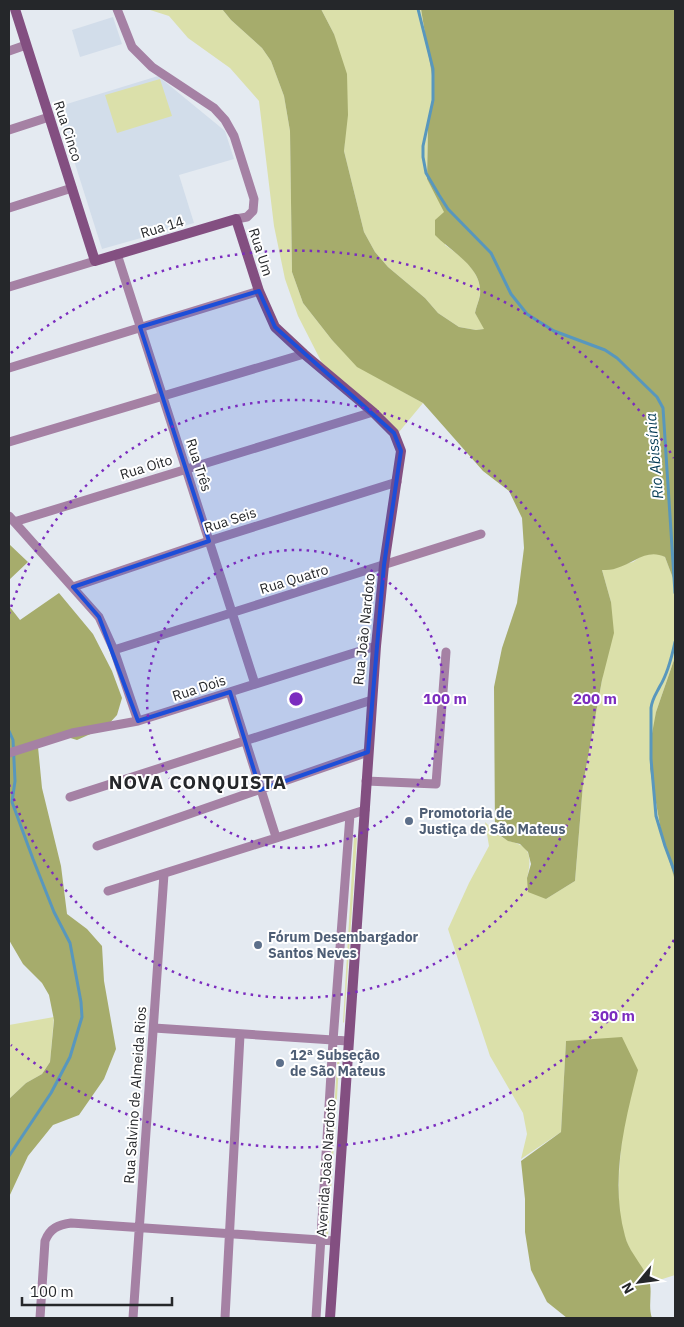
<svg xmlns="http://www.w3.org/2000/svg" width="684" height="1327" viewBox="0 0 684 1327" font-family="'IBM Plex Sans',sans-serif">
<style>
.built{fill:#d2ddea}
.green{fill:#dbe0aa}
.forest{fill:#a6ac6c}
.lines{fill:none;stroke-linecap:round;stroke-linejoin:round}
.stream{stroke:#5897bd;stroke-width:3}
.street{stroke:#a581a4;stroke-width:9}
.secondary{stroke:#834f81;stroke-width:10}
.marked{fill:#1d4ed8;fill-opacity:0.2;stroke:#1d4ed8;stroke-width:4;stroke-linejoin:round}
.ring{fill:none;stroke:#7b2cbf;stroke-width:2.5;stroke-dasharray:2.5 5}
.service-dot{fill:#5c6f8a;stroke:#fff;stroke-width:2}
.labels{text-anchor:middle;dominant-baseline:central;stroke-width:4;stroke-linejoin:round;paint-order:stroke}
.street-label{font-size:14px;fill:#25272a;stroke:#fff}
.service-label{font-size:14px;font-weight:bold;fill:#4e5e75;stroke:#fff;text-anchor:start}
.water-label{font-size:15px;font-style:italic;fill:#013953;stroke:#fff}
.district-label{font-size:19px;font-weight:bold;letter-spacing:1px;fill:#25272a;stroke:#fff}
.centre{fill:#7b2cbf;stroke:#fff;stroke-width:2.5}
.ring-label{font-size:15px;text-anchor:middle;font-weight:bold;fill:#7b2cbf;stroke:#fff;stroke-width:4;stroke-linejoin:round;paint-order:stroke}
</style>
<rect width="100%" height="100%" fill="#e4eaf1"/>
<path class="built" d="M113,17l9,27 -42,13 -8,-27z
M158,76l67,55 9,28 -55,16 15,48 -92,26 -45,-142z"/>
<path class="green" d="M147,9h75l9,11 31,28 9,13 13,35 6,35 2,141 11,31 29,37 25,26 66,37 -24,29 -77,-69 -24,-47 -13,-37 -11,-53 -15,-125 -29,-33 -42,-30 -19,-22z
M321,9h100l13,79 -6,39 -1,52 18,33v33c16,11 37,27 35,49 -1,7 -4,13 -5,19l10,16 -9,1 -17,-3 -21,-14 -13,-15 -37,-31 -13,-15 -11,-20 -20,-81 1,-17 -11,-100z
M160,79l12,37 -55,17 -12,-38z
M658,553l7,4 9,24 1,76 -19,55 -6,57 11,62 14,50v394l-25,8c-8,-14 -19,-29 -25,-45 -11,-32 -5,-83 -1,-116l-58,-81 -5,91 -40,27 6,-25 -4,-21 -33,-57 -42,-127 21,-46 20,-37 -4,-24c7,7 13,14 22,18 3,2 7,2 11,4 15,5 12,22 9,34l19,21 29,-18 8,-97 19,-104 9,-78 -9,-32 31,-8 10,-7z
M354,837l3,1 -13,185 -1,-1z
M54,1017l-4,45 -8,12 -16,9 -17,16v-74z
M338,1049l2,2 -12,185 -2,-2z"/>
<path class="forest" d="M222,9h99l13,25 13,40 1,41 -4,36 20,81 11,20 13,15 37,31 13,15 21,14 17,3 8,-1 -9,-16c1,-6 4,-12 5,-18 3,-28 -29,-43 -45,-60v-15l9,-8 -17,-33 1,-52 6,-39 -13,-79h254v597l-1,-25 -9,-24c-18,-9 -31,6 -48,11 -5,2 -10,2 -15,2l9,32 3,31 -12,47 -19,104 -8,97 -29,18 -18,-7 -1,-14 4,-14 -3,-12 -8,-8 -12,-3 -13,-9 -1,-145 8,-39 15,-45 7,-55 -2,-30 -13,-27 -26,-20 -60,-68 -66,-36 -25,-27 -29,-37 -11,-31 -2,-141 -6,-35 -13,-35 -9,-13 -31,-28z
M9,544l19,18 -19,18z
M59,593l34,41 19,37 10,27 -5,17 -11,12 -29,13 -10,-3 -29,10 4,41 19,78 6,48 20,15 15,17 2,35 12,68 -12,30 -25,36 -26,10 -25,31 -19,41v-98l17,-16 16,-9 8,-12 4,-42 -5,-25 -7,-12 -19,-19 -14,-24v-334l11,14z
M675,657v224l-14,-50 -11,-62 1,-30 5,-27z
M622,1037l16,33c-14,54 -28,111 -13,166 4,17 21,32 25,48 2,11 -2,23 2,34h-85l-20,-16 -16,-32 -6,-38v-33l-4,-38 40,-29 5,-91z"/>
<g class="lines">
<path class="stream" d="M418,9l15,60v31l-10,46v11l3,16 13,22 9,14 43,44 20,41 16,20 27,17 51,19 12,8 40,39 6,11 12,185
M675,642c-3,14 -7,31 -15,44 -4,8 -8,13 -9,22v51l5,57 9,30 10,27
M9,731l4,9 2,41 -3,21 21,57 21,53 16,31 11,59 1,15 -12,40 -19,36 -42,63"/>
<path class="street" d="M117,9l15,38 20,20 62,41 11,12 9,16 20,63 -1,12 -6,6 -11,2
M9,51l17,-6
M9,130l40,-13
M9,208l63,-20
M117,254l138,430
M9,287l86,-26
M9,368l250,-77
M9,442l295,-88
M9,516l90,101 15,33 24,71
M14,522l359,-110
M73,587l136,-46 188,-59
M114,650l367,-116
M230,692l46,145
M9,753l63,-20 66,-12 238,-75
M366,781l70,3 10,-132
M70,797l302,-97
M97,846l271,-94
M108,891l257,-81
M154,1028l194,13
M40,1318l5,-77c5,-13 13,-16 26,-18l264,18
M133,1318l31,-444
M225,1318l15,-283
M316,1318l17,-277 17,-226"/>
<path class="secondary" d="M15,9l80,252 141,-42 23,72 16,36 29,27 69,58 21,21 7,18 -17,114 -8,81 -46,672"/>
</g>
<path class="marked" d="M259,291l16,36 119,106 7,18 -17,114 -16,187 -108,38 -30,-98 -92,29 -39,-104 -26,-30 136,-46 -69,-214z"/>
<g class="ring">
<circle cx="296" cy="699" r="149"/>
<path d="M9 614A299 299 0 1 1 9 784"/>
<path d="M674 940A448 448 0 0 1 11 1045M11 353A448 448 0 0 1 674 458"/>
</g>
<g class="service-dot">
<circle cx="409" cy="821" r="5"/>
<circle cx="258" cy="945" r="5"/>
<circle cx="280" cy="1063" r="5"/>
</g>
<g class="labels">
<g class="street-label">
<text transform="translate(68 131) rotate(72)">Rua Cinco</text>
<text transform="translate(162 227) rotate(-17)">Rua 14</text>
<text transform="translate(261 252) rotate(72)">Rua Um</text>
<text transform="translate(199 465) rotate(72)">Rua Três</text>
<text transform="translate(146 467) rotate(-17)">Rua Oito</text>
<text transform="translate(230 520) rotate(-18)">Rua Seis</text>
<text transform="translate(294 579) rotate(-17)">Rua Quatro</text>
<text transform="translate(364 629) rotate(-84)">Rua João Nardoto</text>
<text transform="translate(199 688) rotate(-18)">Rua Dois</text>
<text transform="translate(135 1095) rotate(-86)">Rua Salvino de Almeida Rios</text>
<text transform="translate(326 1168) rotate(-86)">Avenida João Nardoto</text>
</g>
<g class="service-label">
<text x="419" y="813">Promotoria de<tspan x="419" dy="16">Justiça de São Mateus</tspan></text>
<text x="268" y="937">Fórum Desembargador<tspan x="268" dy="16">Santos Neves</tspan></text>
<text x="290" y="1055">12ª Subseção<tspan x="290" dy="16">de São Mateus</tspan></text>
</g>
<g class="water-label">
<text transform="translate(654 456) rotate(-95)">Rio Abissínia</text>
</g>
<g class="district-label">
<text x="198" y="782">NOVA CONQUISTA</text>
</g>
</g>
<circle cx="296" cy="699" r="8" class="centre"/>
<g class="ring-label">
<text x="445" y="704">100 m</text>
<text x="595" y="704">200 m</text>
<text x="613" y="1021">300 m</text>
</g>
<rect width="684" height="1327" fill="none" stroke="#25272a" stroke-width="20"/>
<g transform="translate(639 1282) rotate(241)" stroke="#ffffff" stroke-width="4" paint-order="stroke">
<path d="M0-4L9 19L0 12L-9 19Z" fill="#25272a"/>
<text y="-8" font-size="14" font-weight="bold" text-anchor="middle" fill="#25272a">N</text>
</g>
<path d="M22 1297v8h150v-8" fill="none" stroke="#25272a" stroke-width="2.5"/>
<text x="30" y="1297" font-size="15" fill="#25272a" stroke="#ffffff" stroke-width="4" paint-order="stroke">100 m</text>
</svg>
